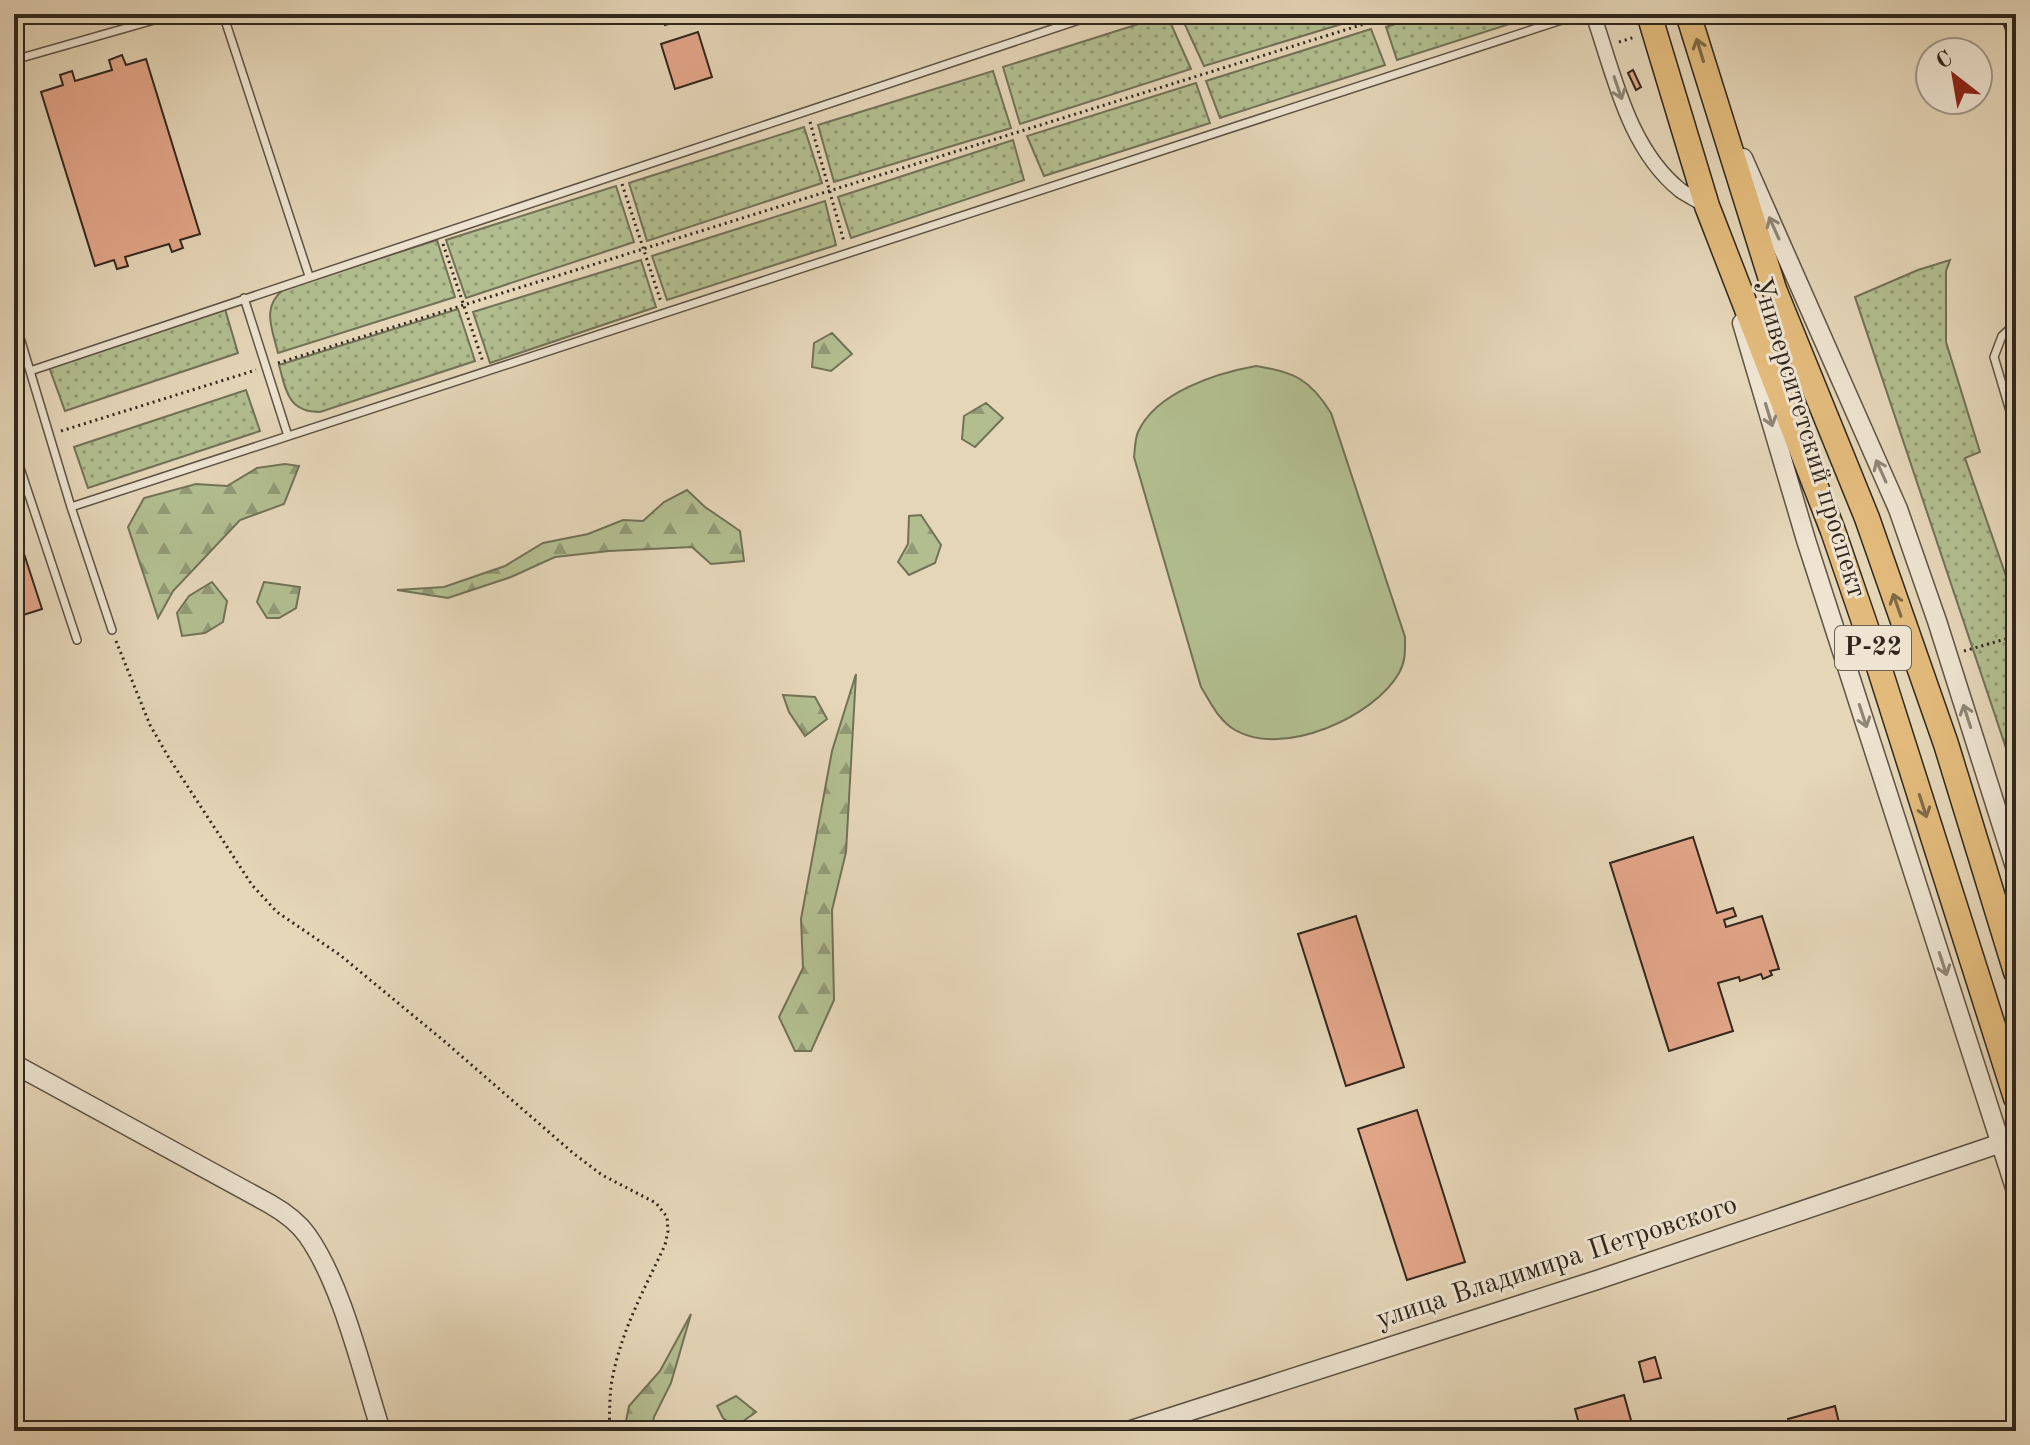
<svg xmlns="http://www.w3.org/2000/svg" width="2030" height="1445" viewBox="0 0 2030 1445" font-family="'Old Standard TT',serif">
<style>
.grass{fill:url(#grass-dots);stroke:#727256;stroke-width:2}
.forest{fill:url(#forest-firs);stroke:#727256;stroke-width:2}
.green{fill:#b2be90;stroke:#727256;stroke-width:2}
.building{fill:#e3a689;stroke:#31271d;stroke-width:2}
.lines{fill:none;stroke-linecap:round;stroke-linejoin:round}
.service-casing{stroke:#5e5344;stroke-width:10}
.minor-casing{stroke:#5e5344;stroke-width:17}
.tertiary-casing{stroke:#5e5344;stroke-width:21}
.trunk-casing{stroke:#31271d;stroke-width:27}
.path{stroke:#31271d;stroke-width:3;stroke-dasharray:2 4;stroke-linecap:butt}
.service{stroke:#eee4d1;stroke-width:7}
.minor{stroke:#eee4d1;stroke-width:14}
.tertiary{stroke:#eee4d1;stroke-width:18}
.trunk{stroke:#e2bb7c;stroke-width:24}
.oneway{stroke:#816a48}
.oneway2{stroke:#908677}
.labels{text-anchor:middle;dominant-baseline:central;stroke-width:6;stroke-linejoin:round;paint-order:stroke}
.shield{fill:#eee4d1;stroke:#6a6053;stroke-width:2}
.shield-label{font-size:26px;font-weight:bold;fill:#31271d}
.street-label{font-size:28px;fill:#31271d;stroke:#eee4d1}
</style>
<defs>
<pattern id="grass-dots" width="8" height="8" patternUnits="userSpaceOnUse" patternTransform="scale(2)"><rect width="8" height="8" fill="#b2be90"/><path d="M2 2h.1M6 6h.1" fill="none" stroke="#919a75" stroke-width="1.8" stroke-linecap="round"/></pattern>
<pattern id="forest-firs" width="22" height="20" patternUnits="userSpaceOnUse" patternTransform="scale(2)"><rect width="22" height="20" fill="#b2be90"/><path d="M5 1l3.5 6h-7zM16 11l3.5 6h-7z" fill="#919a75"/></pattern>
</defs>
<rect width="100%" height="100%" fill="#e5d6b8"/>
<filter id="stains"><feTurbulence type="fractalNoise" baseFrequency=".0025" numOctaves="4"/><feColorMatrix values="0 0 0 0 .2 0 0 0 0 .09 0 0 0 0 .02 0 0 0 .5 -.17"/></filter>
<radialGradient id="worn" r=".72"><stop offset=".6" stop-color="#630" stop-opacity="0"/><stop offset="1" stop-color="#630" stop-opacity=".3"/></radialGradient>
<path class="grass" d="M1180,14h190l1,1 -167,51z
M1426,14h115l-144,46 -11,-33z
M1167,15l24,54 -171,55 -17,-57z
M1371,29l14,36 -165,53 -14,-37z
M993,71l18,57 -177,54 -16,-57z
M1196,83l14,40 -166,53 -17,-40z
M804,127l18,56 -175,58 -18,-58z
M1013,140l11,40 -173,58 -13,-41z
M616,186l18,56 -168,56 -20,-58z
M825,201l11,44 -169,55 -15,-44z
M437,240l18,57 -177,56c-6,-25 -17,-46 6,-64z
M641,260l15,47 -166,56 -17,-51z
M1950,260l-4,11v71l34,110 -15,6 41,118 10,-3v205l-161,-481 63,-27z
M225,309l13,44 -173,58 -16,-44z
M458,309l17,52 -155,51c-32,0 -34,-21 -41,-47z
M246,390l14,41 -172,57 -14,-41z"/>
<path class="forest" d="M832,333l20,21 -21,17 -19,-4 2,-24z
M986,403l17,15 -28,29 -13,-8 2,-23z
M285,464l14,2 -15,38 -44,16 -67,71 -15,27 -30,-91 16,-29 52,-14 31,2 30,-18z
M687,490l18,17 35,24 4,30 -33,3 -19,-17 -83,4 -54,6 -44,20 -63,21 -51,-8 47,-3 61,-21 38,-23 45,-9 35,-14 20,1 21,-19z
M921,515l20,30 -6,18 -26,12 -11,-13 10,-18 1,-28z
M212,582l15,19 -4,21 -18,11 -23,3 -5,-23 12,-17z
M264,582l36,5 -4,21 -17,10h-12l-10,-16z
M856,674l-10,178 -14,58 2,90 -23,51h-16l-16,-34 24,-49 -2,-49 31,-168z
M783,695l32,2 12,22 -22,17 -16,-24z
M691,1314l-20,69 -17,34 -3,14h-27l5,-25 31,-35z
M736,1396l20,16 -21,15 -12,-9 -6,-12z"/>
<path class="green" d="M1256,366c38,6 54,13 75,47l74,224c0,12 1,24 -6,36 -25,44 -116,85 -164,57 -16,-9 -24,-27 -34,-43l-67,-230c1,-8 1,-18 4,-25 18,-40 79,-59 118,-66z"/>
<path class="building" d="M662,14h23l2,5 -22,6z
M2000,14h16v44z
M698,32l14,45 -37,12 -14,-45z
M122,55l4,10 20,-6 54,175 -20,6 3,8 -11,4 -3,-8 -44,13 3,9 -11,3 -3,-9 -19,6 -54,-174 22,-7 -3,-10 12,-4 3,10 37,-11 -3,-10z
M1633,70l8,17 -5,3 -8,-17z
M14,523l28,86 -28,9z
M1693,837l24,76 16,-5 3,8 -12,4 2,7 36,-11 17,53 -9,2 2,4 -9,4 -2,-5 -21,7 -1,-4 -21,6 15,48 -64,20 -59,-188z
M1356,916l48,151 -58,19 -48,-152z
M1417,1110l48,152 -58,18 -49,-151z
M1655,1357l6,21 -17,4 -5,-20z
M1624,1395l10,36h-53l-6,-22z
M1835,1406l6,25h-50l-3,-12z"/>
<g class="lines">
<g class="service-casing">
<path id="service" d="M223,14l86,262
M14,60l161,-46
M244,298l44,138
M14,318l57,189 41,123
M2016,323l-14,13 -8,21 22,74
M30,371l1067,-357
M14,450l63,190
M71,507l1509,-493"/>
</g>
<g class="minor-casing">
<path id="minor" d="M1593,14c21,60 35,134 87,176 8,6 18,10 27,16"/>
</g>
<g class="tertiary-casing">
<path id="tertiary" d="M1743,158l155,351 39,112 79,249
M1742,323l64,217 210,651
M14,1064l256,140c14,8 27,17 37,31 35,49 55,137 74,196
M1128,1431l469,-151 419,-142"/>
</g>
<g class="trunk-casing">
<path id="trunk" d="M1649,14l58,192 126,325 38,111 145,456
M1688,14l86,275 93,229 79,226 70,228"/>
</g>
<path class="path" d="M1619,42l16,-5
M810,122l34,120
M622,184l39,118
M443,244l40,118
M278,363l1118,-349
M61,431l195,-61
M116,641l34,84 19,33 83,127 25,27 63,43 104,86 129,112 29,22 54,28 11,14 1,14 -3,14c-21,45 -44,86 -53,135 -3,17 -2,34 -3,51
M1964,651l52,-15"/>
<use href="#service" class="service"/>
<use href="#minor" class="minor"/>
<use href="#tertiary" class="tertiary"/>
<use href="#trunk" class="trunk"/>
</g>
<defs><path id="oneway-shaft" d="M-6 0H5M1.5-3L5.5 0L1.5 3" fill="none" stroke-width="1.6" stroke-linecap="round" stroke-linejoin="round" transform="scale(2)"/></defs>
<g class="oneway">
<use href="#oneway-shaft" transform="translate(1700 50) rotate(-107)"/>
<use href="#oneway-shaft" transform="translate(1897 605) rotate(-109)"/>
<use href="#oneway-shaft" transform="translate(1923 806) rotate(72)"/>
</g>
<g class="oneway2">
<use href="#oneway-shaft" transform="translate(1618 88) rotate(71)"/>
<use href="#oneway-shaft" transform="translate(1774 228) rotate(-114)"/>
<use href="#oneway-shaft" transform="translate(1769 415) rotate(73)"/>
<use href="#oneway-shaft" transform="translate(1881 471) rotate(-114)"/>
<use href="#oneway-shaft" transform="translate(1863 716) rotate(72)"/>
<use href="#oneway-shaft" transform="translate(1967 716) rotate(-108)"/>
<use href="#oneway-shaft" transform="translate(1943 964) rotate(72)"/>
</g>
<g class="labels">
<rect class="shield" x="1835" y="626" width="76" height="44" rx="6"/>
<g class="shield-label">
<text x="1873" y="648">Р-22</text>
</g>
<g class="street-label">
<text transform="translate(1808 438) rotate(73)">Университетский проспект</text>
<text transform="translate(1557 1263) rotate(-18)">улица Владимира Петровского</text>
</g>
</g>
<rect width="2030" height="1445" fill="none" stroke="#e5d6b8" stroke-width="48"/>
<rect x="16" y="16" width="1998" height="1413" fill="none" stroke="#31271d" stroke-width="4"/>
<rect x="24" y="24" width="1982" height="1397" fill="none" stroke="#31271d" stroke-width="2"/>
<g transform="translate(1954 76) rotate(329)"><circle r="38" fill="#eee4d1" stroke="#a29889" stroke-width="2"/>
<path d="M0-6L14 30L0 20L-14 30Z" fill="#8f2418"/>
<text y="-12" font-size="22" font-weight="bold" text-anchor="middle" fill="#31271d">С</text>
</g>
<rect width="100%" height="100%" filter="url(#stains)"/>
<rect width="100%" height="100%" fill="url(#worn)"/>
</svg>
